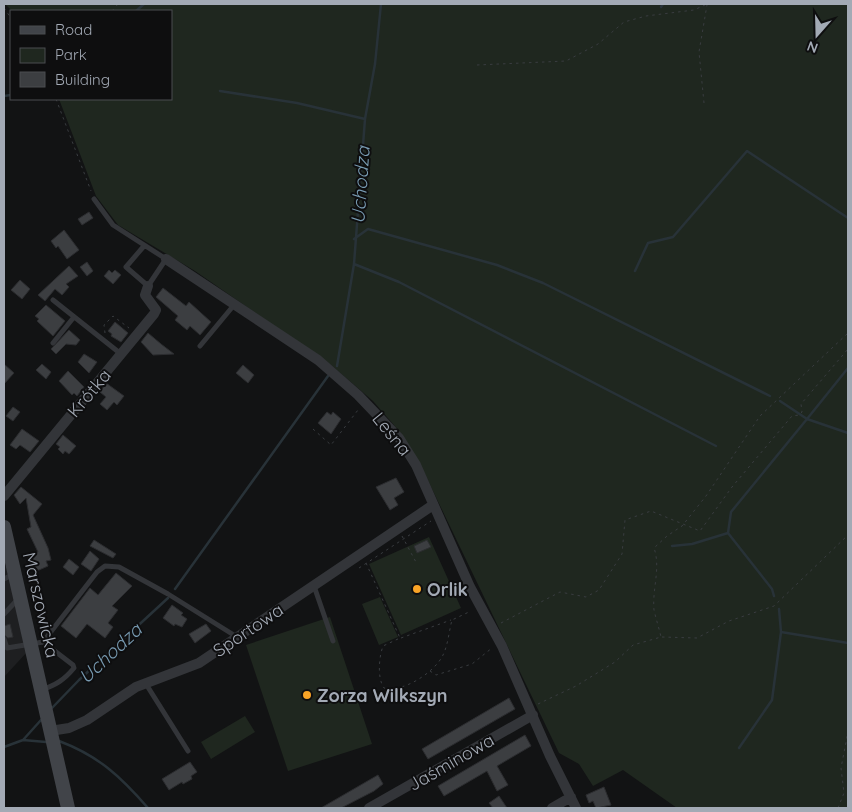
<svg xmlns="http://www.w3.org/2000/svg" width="852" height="812" viewBox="0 0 852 812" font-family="Quicksand,sans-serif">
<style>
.built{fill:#1e1f21}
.green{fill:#1f271f}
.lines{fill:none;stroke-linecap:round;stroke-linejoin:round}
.stream{stroke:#283238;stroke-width:2.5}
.building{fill:#3c3e41;stroke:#2c2d30}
.path{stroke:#393c40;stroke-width:1;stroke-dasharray:2.5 4;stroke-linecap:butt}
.lane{stroke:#333539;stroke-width:5}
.street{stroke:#333539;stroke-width:10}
.secondary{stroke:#414449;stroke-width:14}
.poi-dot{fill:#f9a426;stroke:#0e0e0f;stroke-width:2}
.labels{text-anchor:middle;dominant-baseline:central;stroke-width:4;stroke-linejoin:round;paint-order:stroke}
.street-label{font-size:18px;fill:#a3aab5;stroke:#0e0e0f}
.poi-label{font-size:18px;font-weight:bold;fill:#a3aab5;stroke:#0e0e0f;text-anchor:start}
.water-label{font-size:19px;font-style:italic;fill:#789bb2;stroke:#0e0e0f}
</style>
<rect width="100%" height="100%" fill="#121314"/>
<path class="built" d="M8,564l19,88 -23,25v-109z"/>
<path class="green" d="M5,4h843v804h-171l-54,-38 -30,16 -14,-22 -20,-11 -139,-289 -20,-32 -27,-31 -41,-35 -137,-95 -77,-46 -22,-29 -37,-97h112v-88h-159z
M429,537l32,71 -60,27 -32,-71z
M380,597l18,40 -19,8 -17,-41z
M330,617l42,127 -84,27 -42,-126z
M245,716l10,16 -44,27 -10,-17z"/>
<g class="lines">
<path class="stream" d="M661,7l2,-3
M136,11l8,-7
M220,91l77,12 68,16
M4,96l7,-1
M354,239l14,-10 129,36 46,18 227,113
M354,264l45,18 317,164
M635,271l13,-28 25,-6 74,-86 101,67
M337,366l17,-102 11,-145 10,-55 6,-60
M780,401l27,18 41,-51
M728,533l3,-21 76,-93 41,14
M672,546l20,-2 36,-11 44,56 2,7
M175,589l153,-213
M781,632l67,11
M52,708l27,-28 89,-82
M23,740l23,2
M59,741c40,15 62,36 89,67
M4,747l19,-7 18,-20
M739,748l33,-48 9,-68 -2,-23"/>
</g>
<path class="building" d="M89,212l4,6 -11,7 -4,-6z
M64,230l15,20 -12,9 -9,-13 -2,2 -5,-7z
M87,262l6,9 -6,5 -7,-9z
M69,266l9,10 -12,8 3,3 -7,8 -7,-6 -10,12 -7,-6z
M109,270l3,3 3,-3 6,5 -8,9 -9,-8z
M20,280l10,9 -8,10 -11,-9z
M163,288l23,18 3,-4 22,20 -11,13 -10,-9 -3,4 -12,-10 3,-4 -22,-19z
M46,305l19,16 -12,15 -16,-15 2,-2 -4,-3z
M115,322l13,11 -7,9 -10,-6 1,-2 -4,-3z
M69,330l11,10 -4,5 -10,-1 -10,10 -5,-5z
M148,333l13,11 13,10 -21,1 -12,-13z
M84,354l13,8 -8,11 -11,-11z
M4,364l10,9 -10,11z
M42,364l9,8 -5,7 -10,-9z
M243,365l11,10 -6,8 -12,-10z
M68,371l16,16 -7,9 -3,-3 -2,2 -13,-14z
M106,383l18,13 -7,9 -3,-3 -7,8 -7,-6 6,-7 -6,-5z
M13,407l7,5 -7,9 -7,-5z
M327,412l4,3 2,-3 8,7 -10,15 -13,-11z
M22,429l17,12 -9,11 -10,-7 -4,4 -6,-4z
M63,435l13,11 -7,8 -4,-3 -2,3 -5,-5 2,-2 -4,-3z
M396,478l8,14 -10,6 4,7 -8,5 -14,-23z
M21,487l21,17 -9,11 15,33 3,12 -5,1 2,5 -9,4h-4l-7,-16 10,-2 -11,-23 4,-2 -5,-29 -6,6 -6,-9z
M94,540l22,14 -3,4 -23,-12z
M427,540l4,7 -14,6 -3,-7z
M90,551l9,8 -8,12 -10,-7z
M69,559l10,8 -6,8 -10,-8z
M116,573l16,13 -20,20 6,4 -10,13 5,4 -8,11 -18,-14 -11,14 -15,-12 29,-38 8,7z
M172,605l11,8 -2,2 6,4 -5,8 -7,-3 -1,2 -11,-8z
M10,624l3,13 -5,1 -4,-3v-9z
M206,624l5,7 -16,12 -6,-9z
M509,698l6,11 -87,50 -6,-10z
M525,735l6,11 -34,20 11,19 -11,6 -10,-20 -43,25 -6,-10z
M190,762l7,10 -6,4 1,3 -9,5 -1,-2 -13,8 -7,-11z
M378,775l5,9 -9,7 -33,17h-20z
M604,787l7,18 -15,3 -3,-7 -4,2 -3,-8z
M499,796l8,12h-14l-4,-5z"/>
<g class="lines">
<path class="path" d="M842,4l6,1
M4,8l7,10
M112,11l6,-7
M477,65l89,-4 32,-17 26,-22 22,-6 48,-6 13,-6
M56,99l35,92
M704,103l-5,-51 8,-47
M105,333l-1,-8 9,-9 16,12
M313,429l18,16 27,-35
M402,536l15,28
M366,563l34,75 -17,8c-4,11 -6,32 1,42 19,5 51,-16 59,-33 5,-10 6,-24 9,-35l19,-9
M359,568l72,-47
M501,623l59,-31 26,5 13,-7 23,-36 3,-34 26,-9 49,20 32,-44 60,-71 7,-1 3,-3 -1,-8 47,-55
M662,637l35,1 32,-17 45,-15 74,-71
M401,638l50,-18
M430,671l6,4 36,-11 20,-16
M538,704l38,-18 39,-24 18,-17 28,-8c-2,-9 -5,-18 -7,-27 -2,-21 7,-42 0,-62l13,-12 15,-10 24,-30 54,-80 88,-83
M838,808l6,-15 -3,-25 7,-36"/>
<path class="lane" d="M94,199l19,26 53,34 -18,27 -22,-19 18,-21
M53,300l68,54
M53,343l21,-26
M200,346l34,-41
M4,579l10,-5
M314,586l19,55
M4,614l15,-16
M4,639l3,9 36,-6 30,23 1,3c-10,12 -18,17 -33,22
M43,642l54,-70 8,-6 14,1 49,27 69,43
M146,684l42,67"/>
<path class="street" d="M166,259l152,101 40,35 41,43 17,27 54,122 32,59 48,110 26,52
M4,496l150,-182 2,-4 -11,-15 3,-9
M50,731l19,-3 18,-8 49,-33 63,-24 234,-158
M369,808l164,-93
M552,808l19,-11"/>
<path class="secondary" d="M4,527l64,281"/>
</g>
<g class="poi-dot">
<circle cx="417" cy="589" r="5"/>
<circle cx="307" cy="695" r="5"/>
</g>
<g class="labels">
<g class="street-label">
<text transform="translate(89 393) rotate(-50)">Krótka</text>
<text transform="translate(392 434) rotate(51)">Leśna</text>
<text transform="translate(41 605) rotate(77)">Marszowicka</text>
<text transform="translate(248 630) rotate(-34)">Sportowa</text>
<text transform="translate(451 762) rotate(-30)">Jaśminowa</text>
</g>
<g class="poi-label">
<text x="427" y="589">Orlik</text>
<text x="317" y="695">Zorza Wilkszyn</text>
</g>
<g class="water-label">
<text transform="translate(360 185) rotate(-86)">Uchodza</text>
<text transform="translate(110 653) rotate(-43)">Uchodza</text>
</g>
</g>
<rect width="852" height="812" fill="none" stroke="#a3aab5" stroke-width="10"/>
<rect x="10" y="10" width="162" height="90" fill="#0e0e0f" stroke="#4a4c51"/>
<rect x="20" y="26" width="25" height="8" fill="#414449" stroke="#4a4c51"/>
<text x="55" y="35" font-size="15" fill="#a3aab5">Road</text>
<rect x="20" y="48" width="25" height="15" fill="#1f271f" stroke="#4a4c51"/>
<text x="55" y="60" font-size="15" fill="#a3aab5">Park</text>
<rect x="20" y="72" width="25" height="15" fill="#3c3e41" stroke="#4a4c51"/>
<text x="55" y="85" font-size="15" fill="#a3aab5">Building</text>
<g transform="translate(817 35) rotate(200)" stroke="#0e0e0f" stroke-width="4" paint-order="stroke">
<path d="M0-4L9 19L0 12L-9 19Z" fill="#a3aab5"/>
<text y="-8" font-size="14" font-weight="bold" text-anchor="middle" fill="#a3aab5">N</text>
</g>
</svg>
